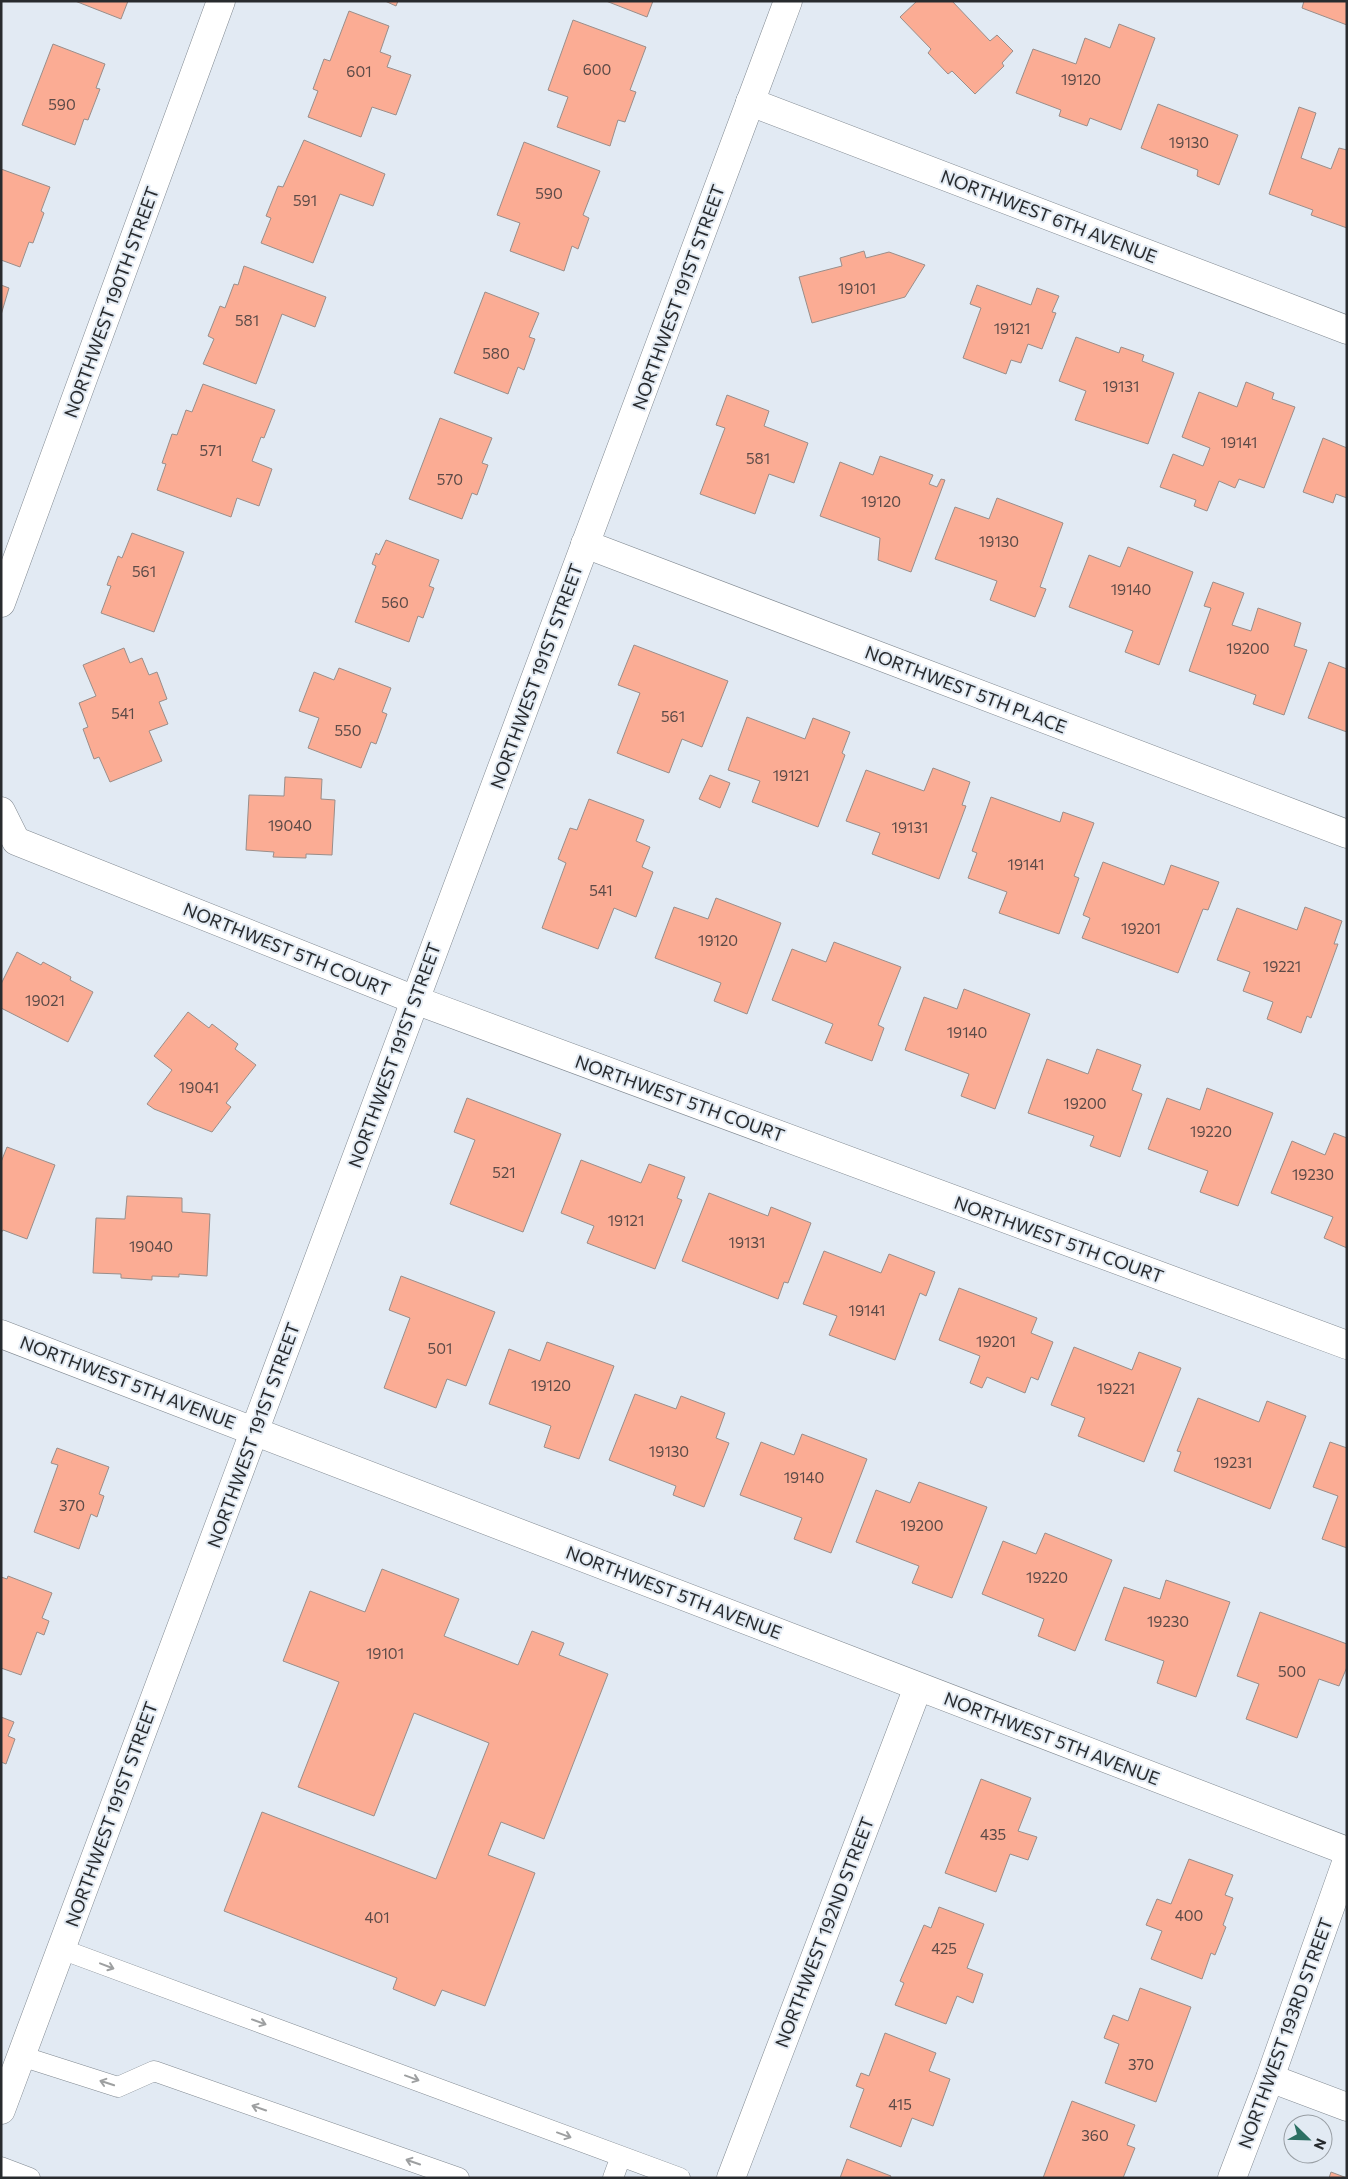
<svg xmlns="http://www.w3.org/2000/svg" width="1348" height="2179" viewBox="0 0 1348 2179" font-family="Commissioner,sans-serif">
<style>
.building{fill:#fbac94;stroke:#9a8e8a}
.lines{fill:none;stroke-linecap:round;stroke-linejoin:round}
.lane-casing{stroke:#818991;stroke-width:21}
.street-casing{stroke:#818991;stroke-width:29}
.secondary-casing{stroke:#818991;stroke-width:29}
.lane{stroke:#fff;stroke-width:20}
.street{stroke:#fff;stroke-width:28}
.secondary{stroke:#fff;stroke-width:28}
.oneway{stroke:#9ea0a1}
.labels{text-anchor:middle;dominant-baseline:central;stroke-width:4;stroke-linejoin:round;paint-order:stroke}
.number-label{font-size:15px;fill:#5d4b48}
.street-label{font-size:18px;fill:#282b2e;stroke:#e2eaf3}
</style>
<rect width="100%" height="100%" fill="#e2eaf3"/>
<path class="building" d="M75,1h53l-7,18z
M385,1h13l-2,5z
M606,1h47l-6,16z
M917,1h35l38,40 7,-6 16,16 -11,12 2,3 -29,28 -23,-23 -4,3 -20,-21 3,-4 -31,-32z
M1304,1h43v24l-45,-17z
M349,11l40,15 -9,26 11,4 -4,11 24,8 -15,40 -24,-8 -11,30 -53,-20 10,-26 -5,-2 11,-30 6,2z
M573,20l73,27 -16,43 6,2 -11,30 -7,-2 -8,26 -53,-19 11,-30 -20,-7z
M1119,24l36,14 -34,92 -31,-12 -3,8 -28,-10 2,-6 -45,-17 17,-44 43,15 9,-26 25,10z
M53,44l52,20 -9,24 4,1 -12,31 -4,-1 -9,26 -53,-20z
M1158,104l80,31 -19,50 -22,-9 1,-6 -57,-22z
M1299,107l17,6 -15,45 30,11 8,-21 8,2v78l-36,-13 2,-5 -44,-16z
M304,140l81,34 -12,32 -33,-12 -27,69 -52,-20 10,-25 -5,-2 12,-30 5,1z
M524,142l76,29 -17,44 6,3 -11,31 -6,-3 -8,25 -54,-20 10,-28 -23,-8z
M1,169l49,18 -9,24 3,2 -11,30 -4,-1 -9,25 -19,-7z
M864,251l2,7 23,-6 36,13 -20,32 -93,26 -13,-46 43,-11 -2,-8z
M244,266l82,31 -11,30 -33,-13 -26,70 -53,-20 11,-25 -6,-3 12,-30 5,2 9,-24 4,1z
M1,285l8,3 -8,27z
M977,285l54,20 6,-17 22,8 -7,16 4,1 -14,36 -14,-5 -7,19 -10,-3 -5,14 -43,-16 18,-50 -11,-4z
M485,292l54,21 -10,24 6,2 -11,31 -6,-3 -10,27 -54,-21z
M1076,337l43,16 2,-6 23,8 -2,6 32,12 -26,71 -73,-24 11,-29 -27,-10z
M1246,382l28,11 -2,6 23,8 -31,81 -25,-9 -4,9 -16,-7 -12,30 -13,-5 2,-6 -36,-13 13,-33 30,12 7,-18 -28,-11 17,-45 38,15z
M203,384l72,26 -11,28 -3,-1 -9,24 20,8 -13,37 -22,-8 -6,19 -74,-27 9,-26 -4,-1 10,-29 5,1 9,-25 6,2z
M727,395l42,16 -5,15 44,17 -14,40 -25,-9 -14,40 -55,-20 25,-66 -9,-3z
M440,418l52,20 -10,25 6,2 -11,30 -5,-2 -10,26 -53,-20z
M1323,438l24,10v50l-11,-4 -3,9 -30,-11z
M880,456l53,19 -4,9 8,3 4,-8 4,1 -34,92 -33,-12 2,-22 -60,-22 20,-54 33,13z
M997,498l66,25 -23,64 6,2 -11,28 -45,-17 7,-19 -62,-22 20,-52 34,12z
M132,533l52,19 -30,80 -53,-19 10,-27 -4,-1 11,-29 4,2z
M386,540l53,20 -10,26 5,2 -11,30 -5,-2 -9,26 -54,-20 21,-56 -4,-2 4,-11 3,2z
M1128,547l65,25 -34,93 -34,-13 8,-21 -64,-24 20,-52 31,12z
M1213,582l31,11 -12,32 19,6 7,-23 43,15 -7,23 13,4 -23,65 -31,-11 3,-9 -67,-24 22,-63 -7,-2z
M634,645l94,36 -26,66 -20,-8 -13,34 -52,-20 23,-60 -22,-8z
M124,648l6,15 12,-5 7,17 8,-3 10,27 -8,3 9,22 -19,7 13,30 -52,21 -11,-25 -5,2 -11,-30 5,-2 -9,-24 17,-7 -13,-31z
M1329,662l18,7v63l-39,-14z
M339,668l52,20 -9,24 5,2 -11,30 -5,-2 -10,26 -53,-20 11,-30 -20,-7 15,-39 20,8z
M747,717l58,22 8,-21 37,14 -8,21 3,2 -27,72 -66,-25 8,-21 -32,-11z
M933,768l37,14 -8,23 4,1 -27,73 -67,-25 8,-21 -34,-12 20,-51 58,21z
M710,775l20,8 -10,25 -21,-9z
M285,777l37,2 -1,20 14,1 -3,55 -26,-1v4l-33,-1 1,-5 -28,-2 3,-55 35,1z
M991,797l69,25 3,-10 31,11 -20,53 5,2 -20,56 -60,-21 8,-21 -39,-14 9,-25 -5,-2z
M589,799l55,21 -8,21 14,6 -8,20 11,5 -17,45 -22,-9 -16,41 -56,-21 24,-65 -8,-4 12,-31 7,2z
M1103,862l61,23 7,-20 48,17 -11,28 -5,-1 -25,64 -96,-35 8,-20 -7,-3z
M716,898l65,25 -34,91 -33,-13 7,-18 -66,-25 19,-51 34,12z
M1305,907l37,14 -8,23h4l-27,74 -4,-2 -6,17 -34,-14 6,-17 -30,-11 7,-19 -33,-12 20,-52 60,22z
M834,942l67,25 -23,58 6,3 -12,33 -47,-18 8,-19 -61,-24 20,-51 34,13z
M17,952l24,13 2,-3 28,15 -1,3 23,12 -25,50 -67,-34v-24z
M964,989l66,25 -35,95 -34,-13 8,-22 -64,-24 19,-53 33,12z
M188,1012l21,16 3,-4 26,20 -3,5 21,16 -30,38 5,4 -19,25 -58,-23 -7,-5 25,-34 -18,-14z
M1097,1049l44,16 -9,25 10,4 -22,63 -30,-11 4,-10 -66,-23 19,-54 41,15z
M1207,1088l66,25 -35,93 -38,-14 8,-21 -60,-22 19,-51 33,12z
M467,1098l94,36 -38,98 -73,-28 25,-64 -21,-8z
M1334,1133l13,5v110l-23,-10 9,-21 -62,-24 21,-52 33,14z
M7,1147l48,18 -28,74 -24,-9 -2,3v-71z
M581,1160l60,23 8,-19 36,13 -8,21 5,2 -27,69 -68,-26 7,-17 -33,-13z
M709,1193l59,23 3,-9 40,16 -23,60 -4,-1 -6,17 -96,-38z
M127,1196l55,2v14l28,2 -3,62 -28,-2v3l-27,-1v4l-31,-2v-4l-28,-1 3,-55 29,1z
M824,1251l57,22 8,-19 46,18 -9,24 -6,-3 -25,67 -66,-25 8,-19 -34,-12z
M401,1276l94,36 -29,74 -19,-7 -11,29 -52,-20 26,-70 -21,-8z
M959,1288l78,30 -6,15 22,9 -15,38 -7,-3 -6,16 -38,-16 -5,11 -12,-5 10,-27 -41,-16z
M547,1342l67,24 -35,93 -35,-12 7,-21 -62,-22 20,-55 31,12z
M1074,1347l58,23 7,-18 42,16 -37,94 -66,-26 7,-18 -34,-13z
M635,1394l41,15 5,-13 44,17 -9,25 13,5 -25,64 -31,-12 3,-9 -67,-26z
M1198,1398l61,24 8,-21 39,15 -36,93 -96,-38 7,-19 -4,-1z
M802,1434l65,25 -36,94 -37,-14 8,-21 -62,-23 21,-53 33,13z
M1330,1442l17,6v100l-25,-9 16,-43 -25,-9z
M57,1448l52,19 -10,27 5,2 -7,21 -6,-3 -12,35 -45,-17 24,-67 -7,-2z
M919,1482l68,25 -35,91 -40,-15 7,-17 -63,-24 20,-52 34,13z
M1045,1533l67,27 -37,91 -37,-15 6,-17 -62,-25 21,-53 33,13z
M382,1569l77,30 -15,37 74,29 14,-34 32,12 -5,12 49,19 -64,165 -43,-17 -13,33 47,18 -50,133 -43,-16 -7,16 -42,-17 4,-11 -173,-67 38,-99 174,67 53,-136 -75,-30 -40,103 -76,-29 41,-105 -56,-21 27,-70 55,21z
M8,1576l44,17 -10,25 7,3 -5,14 -7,-3 -16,43 -20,-7v-91l6,2z
M1166,1580l64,22 -34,95 -39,-14 7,-22 -59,-21 19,-53 36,12z
M1260,1612l87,32v23l-8,19 -20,-7 -22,59 -51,-19 13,-35 -22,-8z
M1,1717l13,5 -6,14 7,3 -9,25 -5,-2z
M981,1779l50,19 -13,33 19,6 -9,23 -18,-6 -14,38 -51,-19z
M1189,1859l44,16 -8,20 8,3 -10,27 3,2 -11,28 -4,-2 -9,26 -51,-20 11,-28 -16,-6 11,-26 14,5z
M939,1907l45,17 -17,44 16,6 -10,29 -16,-7 -11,28 -51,-19 9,-22 -4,-2 24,-56 7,3z
M1140,1988l51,19 -35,95 -51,-19 14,-39 -15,-6 9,-23 15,6z
M885,2033l51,20 -7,18 21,8 -17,47 -21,-8 -11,29 -51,-20 14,-38 -8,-3 5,-13 8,3z
M1072,2101l63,24 -8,20 8,3 -12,30h-80z
M847,2159l44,17 -1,2h-50z
M1331,2172l16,6h-18z"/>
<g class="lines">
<g class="lane-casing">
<path id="lane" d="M61,1949l619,229
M21,2056l97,31 36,-16 305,107
M1,2167l29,11
M613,2178l8,-22"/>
</g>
<g class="street-casing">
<path id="street" d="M750,102l597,228
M585,544l762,290
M1,603l220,-602
M1,811l15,30 399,159 932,345
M1,1334l1346,517
M1270,2078l77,29
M731,2178l187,-491
M1232,2178l38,-100 77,-218"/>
</g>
<g class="secondary-casing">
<path id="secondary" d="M1,2110l787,-2109"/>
</g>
<use href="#lane" class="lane"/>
<use href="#street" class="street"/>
<use href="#secondary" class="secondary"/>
</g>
<defs><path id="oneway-shaft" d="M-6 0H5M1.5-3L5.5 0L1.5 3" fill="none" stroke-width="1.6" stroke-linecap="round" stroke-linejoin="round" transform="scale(1.25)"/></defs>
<g class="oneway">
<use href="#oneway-shaft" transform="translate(107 1966) rotate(21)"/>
<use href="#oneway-shaft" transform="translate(259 2022) rotate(20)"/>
<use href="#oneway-shaft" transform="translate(412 2078) rotate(20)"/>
<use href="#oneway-shaft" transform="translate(107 2083) rotate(-162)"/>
<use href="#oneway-shaft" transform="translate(259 2108) rotate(-161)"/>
<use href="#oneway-shaft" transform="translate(564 2135) rotate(20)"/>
<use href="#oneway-shaft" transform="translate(413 2162) rotate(-161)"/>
</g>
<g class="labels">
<g class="number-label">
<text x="597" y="69">600</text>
<text x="359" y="71">601</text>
<text x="1081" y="79">19120</text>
<text x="62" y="104">590</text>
<text x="1189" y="142">19130</text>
<text x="549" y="193">590</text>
<text x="305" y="200">591</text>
<text x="857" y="288">19101</text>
<text x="247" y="320">581</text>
<text x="1012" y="328">19121</text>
<text x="496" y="353">580</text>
<text x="1121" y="386">19131</text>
<text x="1239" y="442">19141</text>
<text x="211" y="450">571</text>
<text x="758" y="458">581</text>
<text x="450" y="479">570</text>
<text x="881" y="501">19120</text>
<text x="999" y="541">19130</text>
<text x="144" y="571">561</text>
<text x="1131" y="589">19140</text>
<text x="395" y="602">560</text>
<text x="1248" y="648">19200</text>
<text x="123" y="713">541</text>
<text x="673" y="716">561</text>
<text x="348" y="730">550</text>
<text x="791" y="775">19121</text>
<text x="290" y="825">19040</text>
<text x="910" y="827">19131</text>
<text x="1026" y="864">19141</text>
<text x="601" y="890">541</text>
<text x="1141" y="928">19201</text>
<text x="718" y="940">19120</text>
<text x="1282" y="966">19221</text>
<text x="45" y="1000">19021</text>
<text x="967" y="1032">19140</text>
<text x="199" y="1087">19041</text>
<text x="1085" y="1103">19200</text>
<text x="1211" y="1131">19220</text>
<text x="504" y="1172">521</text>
<text x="1313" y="1174">19230</text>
<text x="626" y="1220">19121</text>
<text x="747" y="1242">19131</text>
<text x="151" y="1246">19040</text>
<text x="867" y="1310">19141</text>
<text x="996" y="1341">19201</text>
<text x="440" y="1348">501</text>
<text x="551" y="1385">19120</text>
<text x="1116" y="1388">19221</text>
<text x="669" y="1451">19130</text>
<text x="1233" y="1462">19231</text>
<text x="804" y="1477">19140</text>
<text x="72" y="1505">370</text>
<text x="922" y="1525">19200</text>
<text x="1047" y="1577">19220</text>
<text x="1168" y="1621">19230</text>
<text x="385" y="1653">19101</text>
<text x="1292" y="1671">500</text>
<text x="993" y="1834">435</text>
<text x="1189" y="1915">400</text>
<text x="377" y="1917">401</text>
<text x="944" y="1948">425</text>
<text x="1141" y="2064">370</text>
<text x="900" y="2104">415</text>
<text x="1095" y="2135">360</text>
</g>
<g class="street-label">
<text transform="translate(1049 216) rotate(21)">NORTHWEST 6TH AVENUE</text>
<text transform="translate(678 297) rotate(-70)">NORTHWEST 191ST STREET</text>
<text transform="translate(111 302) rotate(-70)">NORTHWEST 190TH STREET</text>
<text transform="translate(536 676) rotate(-70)">NORTHWEST 191ST STREET</text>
<text transform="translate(966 689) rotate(21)">NORTHWEST 5TH PLACE</text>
<text transform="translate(287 949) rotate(22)">NORTHWEST 5TH COURT</text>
<text transform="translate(394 1055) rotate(-70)">NORTHWEST 191ST STREET</text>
<text transform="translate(680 1098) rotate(20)">NORTHWEST 5TH COURT</text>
<text transform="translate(1059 1239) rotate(20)">NORTHWEST 5TH COURT</text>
<text transform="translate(128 1382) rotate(21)">NORTHWEST 5TH AVENUE</text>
<text transform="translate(253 1435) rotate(-70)">NORTHWEST 191ST STREET</text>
<text transform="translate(674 1592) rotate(21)">NORTHWEST 5TH AVENUE</text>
<text transform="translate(1052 1738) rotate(21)">NORTHWEST 5TH AVENUE</text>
<text transform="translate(111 1814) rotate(-70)">NORTHWEST 191ST STREET</text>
<text transform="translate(824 1932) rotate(-69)">NORTHWEST 192ND STREET</text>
<text transform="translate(1285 2033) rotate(-70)">NORTHWEST 193RD STREET</text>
</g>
</g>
<rect width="1348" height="2179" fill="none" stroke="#282b2e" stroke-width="5"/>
<g transform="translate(1308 2139) rotate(113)"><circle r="24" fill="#e2eaf3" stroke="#989ea4"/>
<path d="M0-4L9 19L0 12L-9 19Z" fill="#2d7063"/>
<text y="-8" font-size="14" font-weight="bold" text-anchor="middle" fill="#282b2e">N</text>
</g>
</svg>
